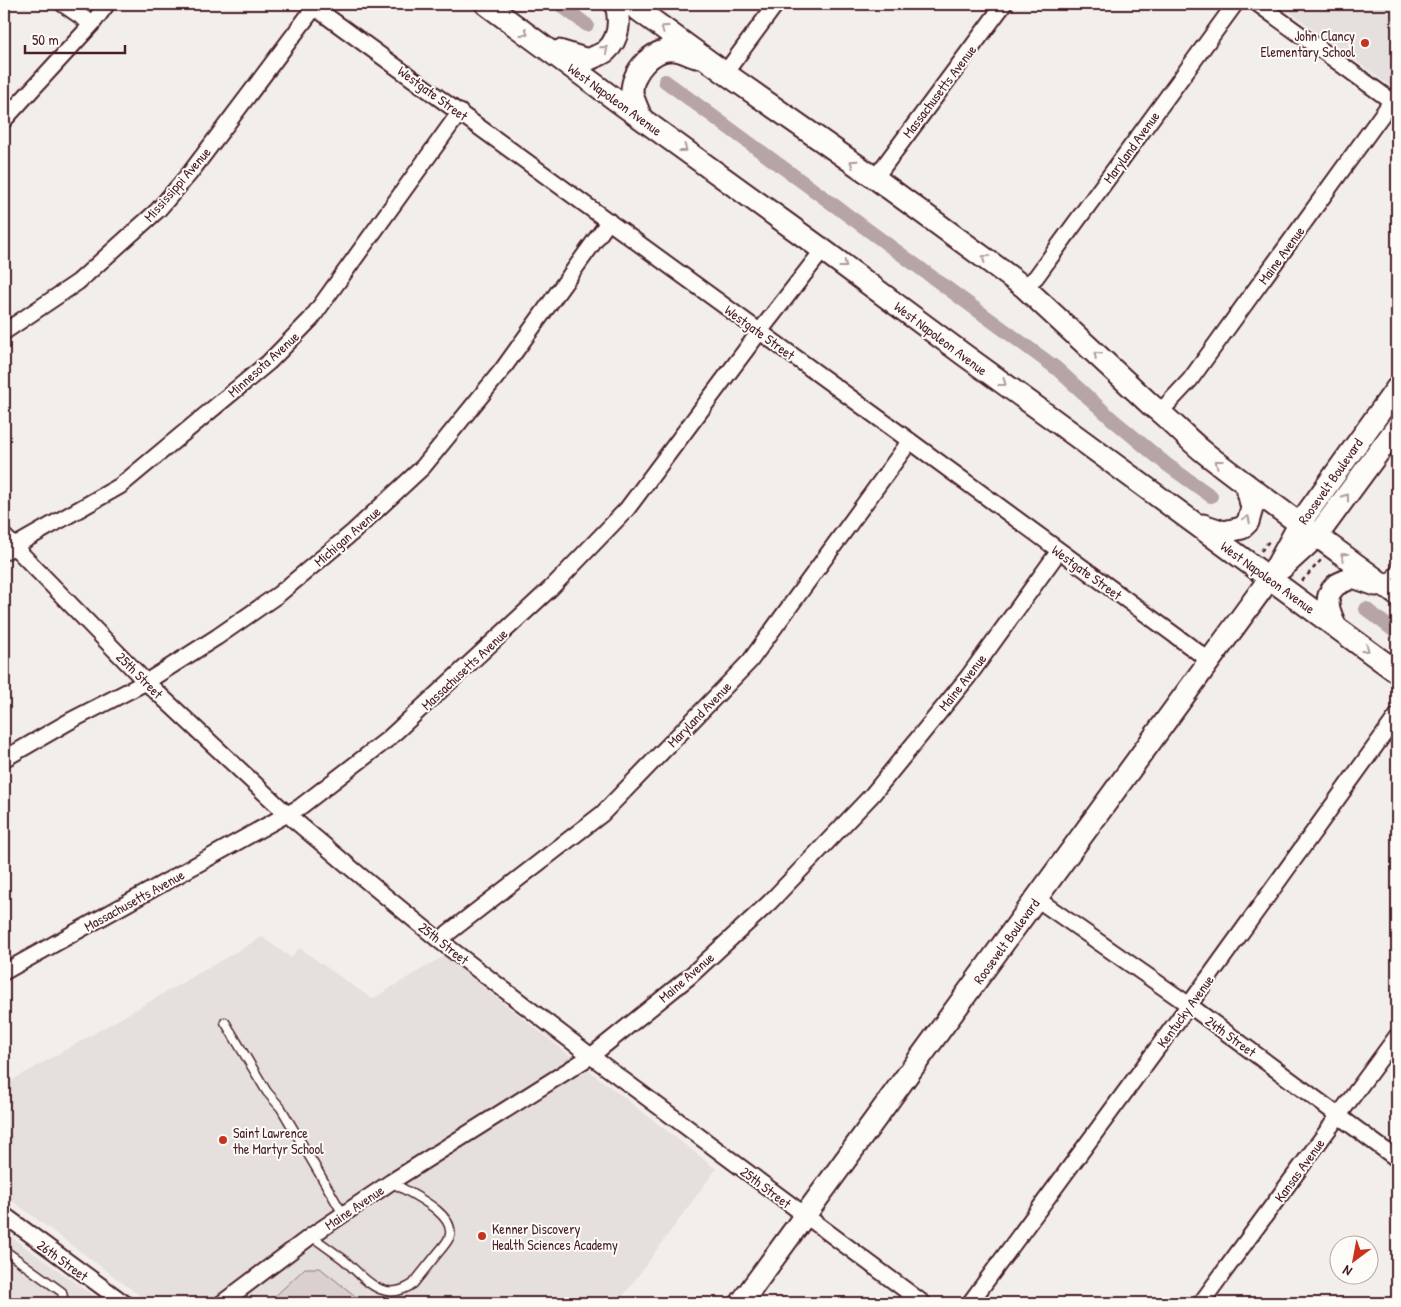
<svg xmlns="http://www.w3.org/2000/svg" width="1401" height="1307" viewBox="0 0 1401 1307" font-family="'Patrick Hand',sans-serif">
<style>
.built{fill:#e5dfdd}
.green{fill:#d9d0cf;stroke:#92787d}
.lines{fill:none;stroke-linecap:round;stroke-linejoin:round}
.canal{stroke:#b7a5a6;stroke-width:14}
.lane-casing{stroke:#4a1f2b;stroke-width:11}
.street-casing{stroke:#4a1f2b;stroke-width:19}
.secondary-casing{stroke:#4a1f2b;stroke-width:25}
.path{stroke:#4a1f2b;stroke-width:2.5;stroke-dasharray:4 4;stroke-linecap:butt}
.lane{stroke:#fdfcf7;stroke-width:8}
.street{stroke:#fdfcf7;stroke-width:15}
.secondary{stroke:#fdfcf7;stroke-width:21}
.oneway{stroke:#ac999b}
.poi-dot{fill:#c8321e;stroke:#fdfcf7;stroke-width:2}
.labels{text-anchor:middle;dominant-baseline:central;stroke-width:4;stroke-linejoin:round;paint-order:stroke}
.poi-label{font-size:14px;fill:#4a1f2b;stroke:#fdfcf7;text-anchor:start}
.street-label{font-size:14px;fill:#4a1f2b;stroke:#fdfcf7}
</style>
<rect width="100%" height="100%" fill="#f2efeb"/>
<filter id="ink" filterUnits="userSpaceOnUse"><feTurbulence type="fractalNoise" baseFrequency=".02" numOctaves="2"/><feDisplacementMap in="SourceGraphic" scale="10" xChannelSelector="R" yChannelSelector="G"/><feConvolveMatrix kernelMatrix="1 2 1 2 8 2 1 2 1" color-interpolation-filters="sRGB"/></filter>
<g filter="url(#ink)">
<path class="built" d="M1279,4h118v79l-4,5z
M262,937l29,21 8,-10 73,51 72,-43 125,99 147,114 -98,134h-468l-146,-108v-110z
M4,1232l100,71h-100z"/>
<path class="green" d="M305,1268h15l44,35h-96z"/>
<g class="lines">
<path class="canal" d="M559,4l28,21
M665,81l391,287 56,51 54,45 45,32
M1366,609l31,24"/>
<g class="lane-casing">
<path id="lane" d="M1385,584l12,-17
M225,1022l42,70 14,16 62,106
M311,1236c10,7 21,15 32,23 21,18 39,46 70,25 8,-10 16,-20 24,-30 4,-5 9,-10 12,-16 10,-24 -42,-46 -58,-56
M4,1250l58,42 2,11"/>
</g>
<g class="street-casing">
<path id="street" d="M63,4l29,20
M310,4l600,437 300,220
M1258,4l139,101
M725,73l51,-69
M4,120l88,-96 15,-20
M875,178l129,-174
M1024,287l12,-10 199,-273
M4,332l74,-50 80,-72 32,-37 127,-169
M1160,412l30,-32 207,-286
M4,536l142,146 141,132 70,59 83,68 151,115 332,247
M4,552l116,-66 149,-124 42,-43 149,-207
M4,759l66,-38 76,-39 71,-45 62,-43 74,-62 70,-65 79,-97 107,-149
M1037,899l152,106 208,154
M440,941l8,-8 154,-119 148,-153 160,-220
M4,972l296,-165 88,-68 163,-151 76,-79 133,-178 63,-81
M4,1215l120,88
M222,1303l89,-67 80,-54 200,-126 98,-79 81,-75 102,-107 96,-118 91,-126
M970,1303l219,-298 208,-289
M1201,1303l196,-267"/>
</g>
<g class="secondary-casing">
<path id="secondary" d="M486,4l138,102 199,144 140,104 87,63 347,255
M630,4l95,69 150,105 149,109 127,118c19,14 35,33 54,48 62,49 129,94 192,142
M559,51l29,9c5,-3 13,-5 18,-9 14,-12 14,-31 10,-47
M641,118c-2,-7 -8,-18 -9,-25 -1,-21 21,-45 42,-43 7,0 15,5 22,7
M1203,525l21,7 18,-4 6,-6 4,-14 -6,-24
M1282,568l35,-32 80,-109
M1336,627c-6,-14 -14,-28 -1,-41 5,-4 13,-6 18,-9l23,8
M741,1303l529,-725 30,-55 97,-135"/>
</g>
<path class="path" d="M1261,551l9,-11
M1302,581l20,-22"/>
<use href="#lane" class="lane"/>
<use href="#street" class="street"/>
<use href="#secondary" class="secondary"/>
</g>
<defs><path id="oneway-chevron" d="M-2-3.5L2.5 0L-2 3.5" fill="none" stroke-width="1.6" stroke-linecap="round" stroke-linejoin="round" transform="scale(1.25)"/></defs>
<g class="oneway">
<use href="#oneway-chevron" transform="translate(664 28) rotate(-144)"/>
<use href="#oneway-chevron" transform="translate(525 33) rotate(36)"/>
<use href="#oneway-chevron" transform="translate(605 49) rotate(-41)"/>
<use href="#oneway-chevron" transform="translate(684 149) rotate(36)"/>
<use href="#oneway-chevron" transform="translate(853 163) rotate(-145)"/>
<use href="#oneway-chevron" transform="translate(985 258) rotate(-144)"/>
<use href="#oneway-chevron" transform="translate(844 265) rotate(37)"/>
<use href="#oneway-chevron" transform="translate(1097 355) rotate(-137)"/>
<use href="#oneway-chevron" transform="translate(1003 383) rotate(36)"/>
<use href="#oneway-chevron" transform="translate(1218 463) rotate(-143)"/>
<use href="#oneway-chevron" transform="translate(1346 497) rotate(-54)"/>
<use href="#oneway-chevron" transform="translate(1247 519) rotate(-63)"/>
<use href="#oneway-chevron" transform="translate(1344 556) rotate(-144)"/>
<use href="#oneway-chevron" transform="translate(1366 649) rotate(36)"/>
</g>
</g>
<g class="poi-dot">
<circle cx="1365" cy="43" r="5"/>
<circle cx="223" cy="1140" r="5"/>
<circle cx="482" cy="1236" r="5"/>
</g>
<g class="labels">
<g class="poi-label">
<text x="1355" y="35" text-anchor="end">John Clancy<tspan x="1355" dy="16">Elementary School</tspan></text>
<text x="233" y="1132">Saint Lawrence<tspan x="233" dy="16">the Martyr School</tspan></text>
<text x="492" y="1228">Kenner Discovery<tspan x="492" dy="16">Health Sciences Academy</tspan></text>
</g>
<g class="street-label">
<text transform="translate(939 91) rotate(-53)">Massachusetts Avenue</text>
<text transform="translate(433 93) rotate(36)">Westgate Street</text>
<text transform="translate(615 99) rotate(36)">West Napoleon Avenue</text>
<text transform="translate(1131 147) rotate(-54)">Maryland Avenue</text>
<text transform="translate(177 184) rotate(-49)">Mississippi Avenue</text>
<text transform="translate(1281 255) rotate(-54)">Maine Avenue</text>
<text transform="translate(760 332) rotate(36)">Westgate Street</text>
<text transform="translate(941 338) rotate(37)">West Napoleon Avenue</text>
<text transform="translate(263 364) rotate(-42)">Minnesota Avenue</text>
<text transform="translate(1330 481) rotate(-55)">Roosevelt Boulevard</text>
<text transform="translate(347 536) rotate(-41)">Michigan Avenue</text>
<text transform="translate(1087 572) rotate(36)">Westgate Street</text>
<text transform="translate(1268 577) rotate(36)">West Napoleon Avenue</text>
<text transform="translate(464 669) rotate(-43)">Massachusetts Avenue</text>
<text transform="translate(140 675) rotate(45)">25th Street</text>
<text transform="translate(962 682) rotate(-52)">Maine Avenue</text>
<text transform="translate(699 714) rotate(-46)">Maryland Avenue</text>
<text transform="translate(134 900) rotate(-29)">Massachusetts Avenue</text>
<text transform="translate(1006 941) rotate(-54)">Roosevelt Boulevard</text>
<text transform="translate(444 943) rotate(38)">25th Street</text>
<text transform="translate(686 977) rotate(-41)">Maine Avenue</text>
<text transform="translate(1185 1011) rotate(-54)">Kentucky Avenue</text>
<text transform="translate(1231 1036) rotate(36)">24th Street</text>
<text transform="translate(1299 1170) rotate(-54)">Kansas Avenue</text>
<text transform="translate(766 1187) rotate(37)">25th Street</text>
<text transform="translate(354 1207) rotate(-34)">Maine Avenue</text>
<text transform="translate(63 1260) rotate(36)">26th Street</text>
</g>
</g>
<rect width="1401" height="1307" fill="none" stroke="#fdfcf7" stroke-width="20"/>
<rect x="10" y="10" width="1381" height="1287" fill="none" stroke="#4a1f2b" stroke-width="2" filter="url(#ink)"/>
<g transform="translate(1354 1260) rotate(212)"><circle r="24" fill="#fdfcf7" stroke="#b5a4a5"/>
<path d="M0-4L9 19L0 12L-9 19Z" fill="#c8321e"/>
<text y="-8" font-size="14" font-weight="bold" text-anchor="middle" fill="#4a1f2b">N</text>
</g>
<path d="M25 45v8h100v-8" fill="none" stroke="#4a1f2b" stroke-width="2.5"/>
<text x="32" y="45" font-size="15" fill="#4a1f2b" stroke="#fdfcf7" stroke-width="4" paint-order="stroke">50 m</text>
</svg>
